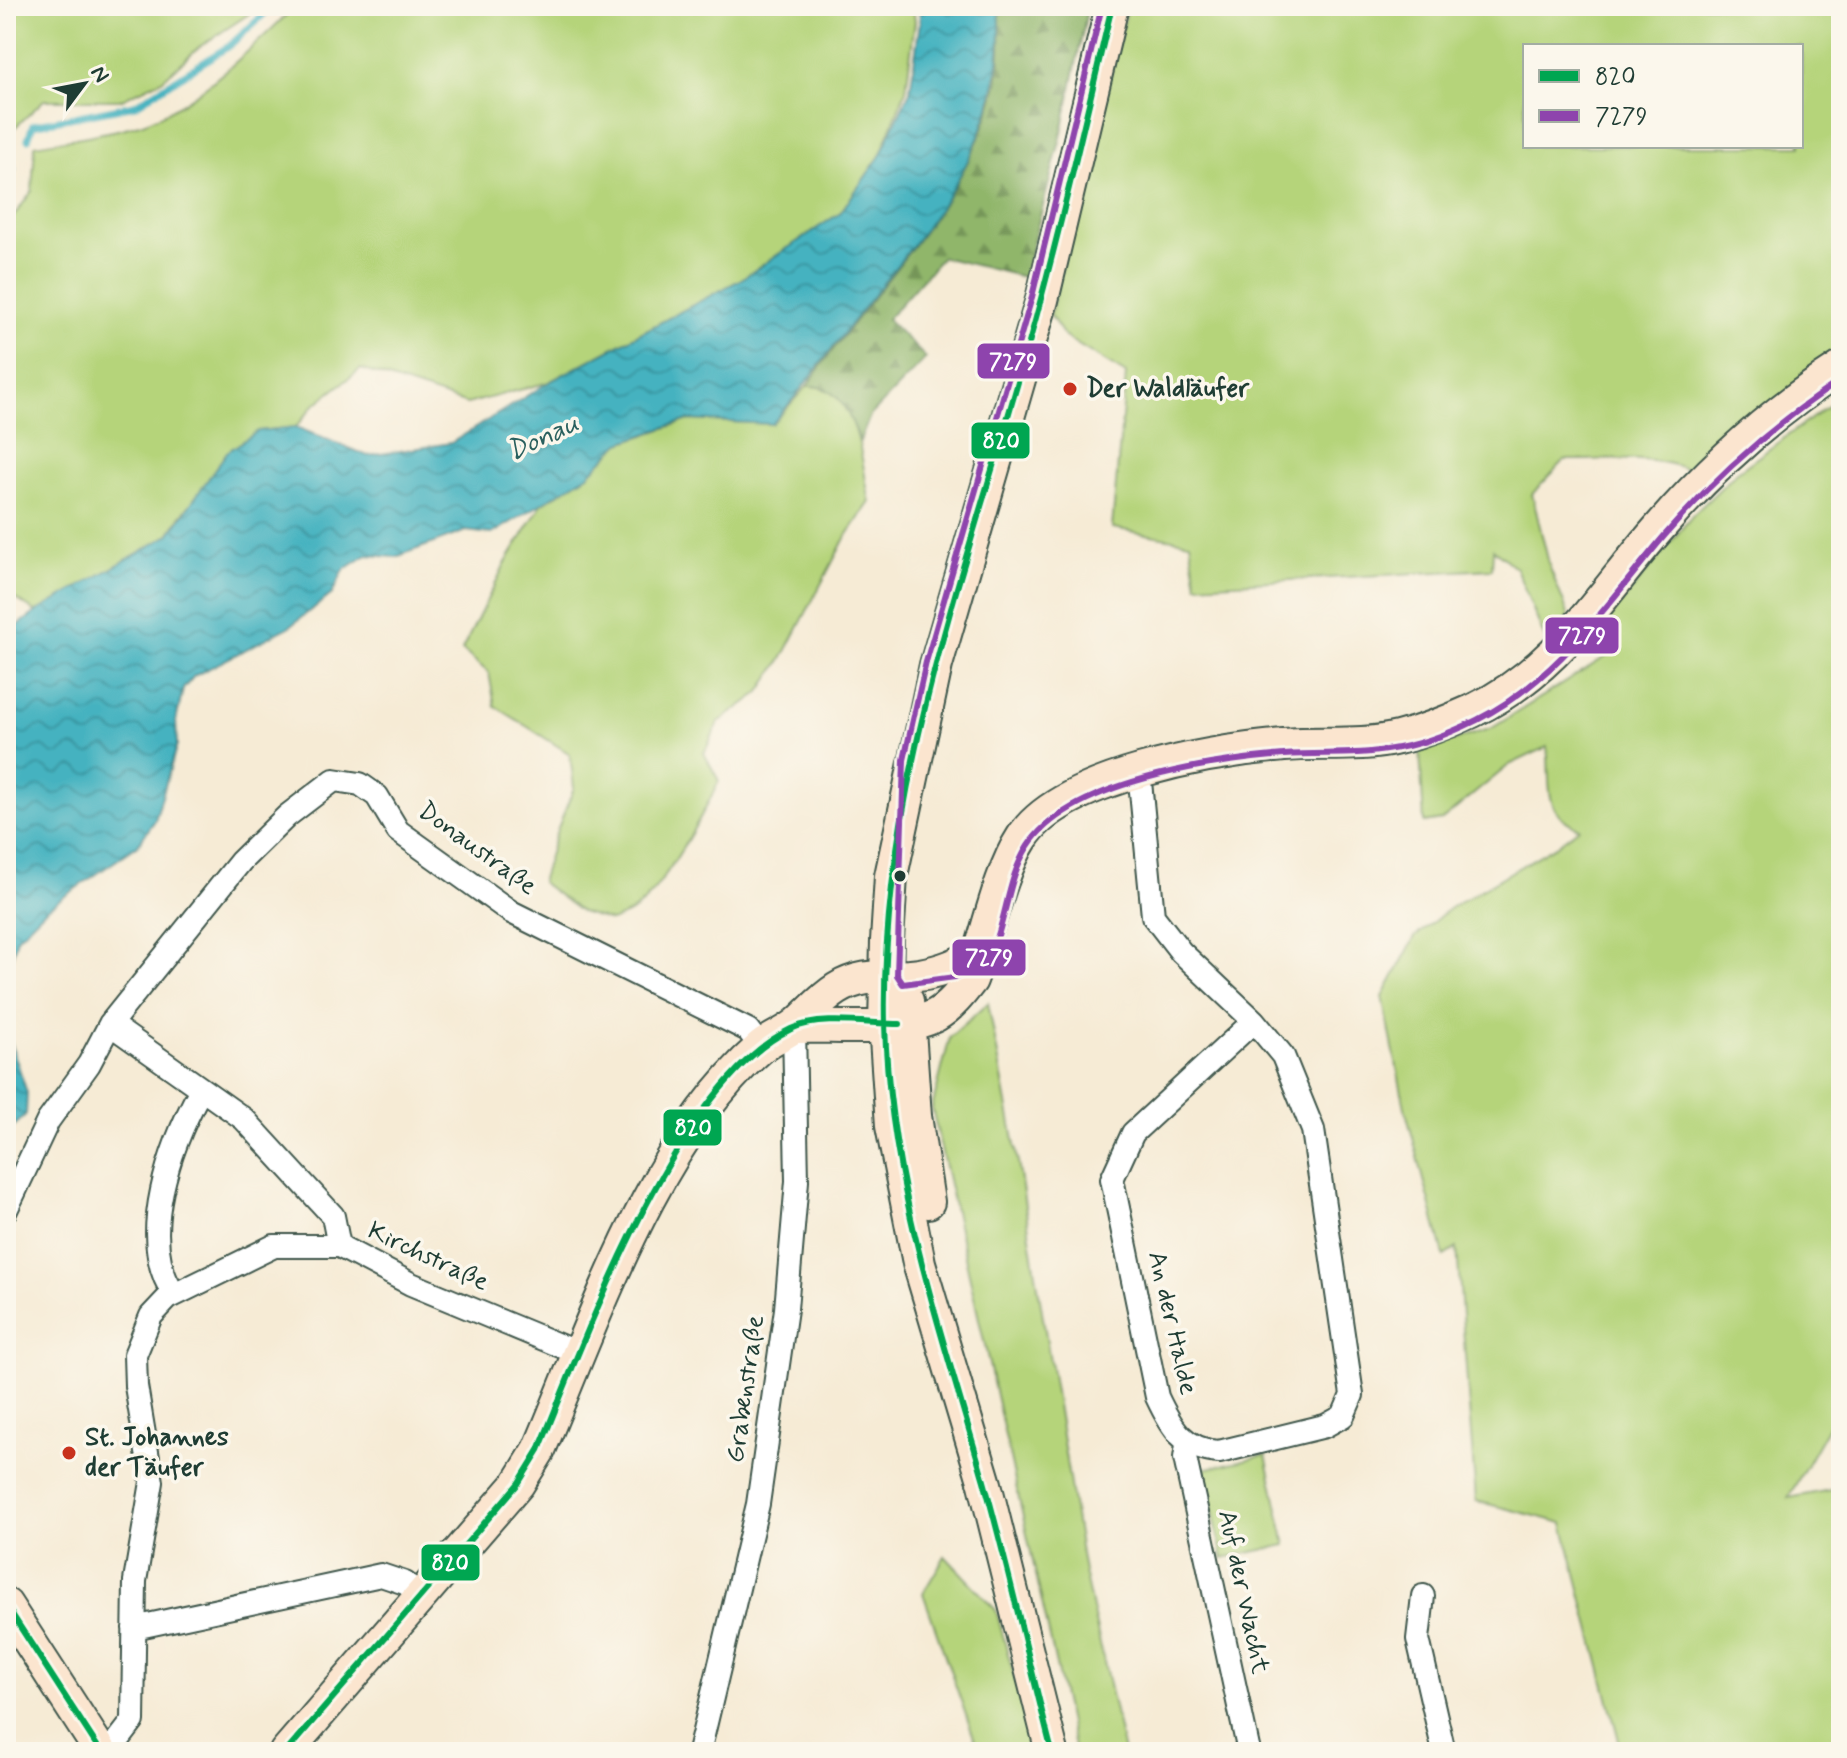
<svg xmlns="http://www.w3.org/2000/svg" width="1847" height="1758" viewBox="0 0 1847 1758" font-family="Mynerve,sans-serif">
<style>
.green{fill:#b5d47a;stroke:#6a8857;stroke-width:2;fill-rule:evenodd}
.forest{fill:url(#forest-firs);stroke:#587a4f;stroke-width:2}
.water{fill:url(#water-waves);stroke:#32787a;stroke-width:2}
.lines{fill:none;stroke-linecap:round;stroke-linejoin:round}
.stream{stroke:#44b2c0;stroke-width:7}
.street-casing{stroke:#3f574c;stroke-width:26}
.secondary-casing{stroke:#3f574c;stroke-width:36}
.street{stroke:#fff;stroke-width:22}
.secondary{stroke:#fbe5cf;stroke-width:32}
.bus-1-casing{stroke:#fbf7ec;stroke-width:12}
.bus-2-casing{stroke:#fbf7ec;stroke-width:12}
.bus-1{stroke:#00a651;stroke-width:6}
.bus-2{stroke:#8e44ad;stroke-width:6}
.poi-dot{fill:#c8321e;stroke:#fbf7ec;stroke-width:3}
.bus-dot{fill:#1f3d34;stroke:#fbf7ec;stroke-width:3}
.labels{text-anchor:middle;dominant-baseline:central;stroke-width:7;stroke-linejoin:round;paint-order:stroke}
.poi-label{font-size:26px;font-weight:bold;fill:#1f3d34;stroke:#fbf7ec;text-anchor:start}
.street-label{font-size:26px;fill:#1f3d34;stroke:#fbf7ec}
.water-label{font-size:28px;font-style:italic;fill:#2a605e;stroke:#fbf7ec}
.line-badge{stroke:#fbf7ec;stroke-width:3}
.badge-label{font-size:22px;text-anchor:middle;font-weight:bold;fill:#fff}
</style>
<defs>
<pattern id="forest-firs" width="22" height="20" patternUnits="userSpaceOnUse" patternTransform="scale(2)"><rect width="22" height="20" fill="#90b66a"/><path d="M5 1l3.5 6h-7zM16 11l3.5 6h-7z" fill="#759558"/></pattern>
<pattern id="water-waves" width="16" height="10" patternUnits="userSpaceOnUse" patternTransform="scale(2)"><rect width="16" height="10" fill="#44b2c0"/><path d="M0 5q4-4 8 0t8 0" fill="none" stroke="#38929d"/></pattern>
</defs>
<rect width="100%" height="100%" fill="#fbf7ec"/>
<filter id="ink" filterUnits="userSpaceOnUse"><feTurbulence type="fractalNoise" baseFrequency=".0125" numOctaves="2"/><feDisplacementMap in="SourceGraphic" scale="16" xChannelSelector="R" yChannelSelector="G"/><feConvolveMatrix kernelMatrix="1 2 1 2 8 2 1 2 1" color-interpolation-filters="sRGB"/></filter>
<filter id="wash" filterUnits="userSpaceOnUse"><feTurbulence type="fractalNoise" baseFrequency=".006" numOctaves="4" result="noise"/><feDisplacementMap in="SourceGraphic" scale="32" xChannelSelector="R" yChannelSelector="G"/><feGaussianBlur stdDeviation="1.8" result="paint"/><feColorMatrix in="noise" values="0 0 0 0 0 0 0 0 0 0 0 0 0 0 0 0 0 1.4 0 .05"/><feComposite in="paint" operator="in"/></filter>
<g filter="url(#wash)">
<rect width="100%" height="100%" fill="#f6ebd5"/>
<path class="green" d="M6,6h255l-62,41 -37,33 -42,20h-76l-38,36z
M296,6h617l2,15 -9,69 -26,66 -40,57 -100,67 -191,102 -82,22 -106,-35 -47,36 -18,22 -38,4 -77,84 -12,20 -133,77 -30,-20v-365l26,-36 3,-46c32,-6 66,-10 98,-19 59,-16 119,-79 163,-120z
M1128,6h713v352l-146,117c-25,-22 -95,-14 -130,-15l-33,34 18,74 19,48 -23,25 -30,-73 -23,-19 -1,20 -295,16 -7,-43 -78,-14 14,-154 -61,-37 -15,-22zM1525,46h276v100h-276z
M807,386c53,-3 54,80 63,116l-26,38 -62,119 -23,34 -40,29 -15,31 15,28c-15,31 -58,112 -86,130 -6,4 -15,7 -22,10l-30,-9 -40,-30 16,-52 17,-42 -4,-34 -75,-48 -6,-33 -27,-23 43,-86 37,-60 46,-29 32,-32 69,-23 83,4z
M1841,397v1007l-53,94 53,-10v264h-219l-59,-229 -87,-22 -19,-253 -13,8 -39,-148 -22,-111 32,-60 35,-29 107,-63 22,-17c-39,-16 -27,-46 -32,-81l-38,18 -67,55 -18,3 -4,-71 72,-24 118,-74 -17,-16 99,-122 44,-43z
M988,1003l29,153 67,416 40,180h-48l-2,-6 -142,-638 18,-71z
M1266,1455l20,90 -63,13 -19,-89z
M945,1556l51,54 37,136 -24,6h-30l-56,-159z"/>
<path class="forest" d="M999,6h89l-27,131 -37,140 -82,-20 -55,62 39,39 -56,58 -10,25c-10,-24 -20,-57 -53,-55 64,-96 158,-180 188,-294 7,-27 6,-59 4,-86z"/>
<path class="water" d="M919,6h80c11,144 -79,226 -159,332 -23,30 -43,58 -68,86l-83,-4 -17,5 -52,18 -32,32 -96,59 -26,-3 -70,26 -29,-2 -23,15 -12,24 -43,33 -95,49 -11,13 -7,32 1,24 -22,75 -18,26 -91,63 -29,29 -11,42 2,-347 28,-21 133,-77 58,-83 31,-21 38,-4 72,29 83,-13 98,-61 191,-102 100,-67 40,-57 30,-65 10,-69z
M6,1028l21,65 -1,21 -20,21z"/>
<g class="lines">
<path class="stream" d="M28,139l5,-14 102,-20 94,-59 44,-40
M6,175l7,-6"/>
</g>
</g>
<g filter="url(#ink)">
<g class="lines">
<g class="street-casing">
<path id="street" d="M1139,771l14,145 28,36 73,69 29,35 30,74 39,265 -9,21 -18,10 -106,26c-35,-2 -48,-25 -62,-55l-45,-218 21,-46 121,-112
M110,1024l134,95 89,97 6,30
M6,1210l42,-89 41,-57 21,-40 131,-163 46,-45 47,-36 26,4 17,12 21,35 113,81 237,118 13,17
M174,1294c-39,-56 -2,-151 26,-203
M1187,1445l-2,13 64,294
M1423,1596l-5,43 26,113
M134,1628l247,-53 24,8 19,14
M105,1752l8,-5 20,-26 2,-140 17,-99 -16,-96 -1,-31 16,-39 17,-18 106,-52h65l72,38 169,70
M699,1752l59,-248 28,-195 11,-128 -3,-154"/>
</g>
<g class="secondary-casing">
<path id="secondary" d="M907,1001l8,115 13,86
M794,1027c37,-2 110,6 142,-12 14,-8 25,-22 35,-35 15,-40 28,-107 51,-142 39,-62 193,-87 262,-93 37,-3 77,2 114,-7 24,-6 52,-17 74,-27 87,-41 127,-115 188,-184 52,-60 114,-116 181,-159
M6,1605l95,147
M286,1752l232,-268 21,-34c55,-129 114,-308 221,-402 10,-9 25,-14 36,-23 13,-11 25,-26 41,-36 27,-17 52,-10 82,-14 23,-3 42,-12 62,-23
M1052,1752l-67,-268 -66,-221 -27,-137 -7,-102 2,-83 4,-65 45,-211 106,-365 70,-294"/>
</g>
<use href="#street" class="street"/>
<use href="#secondary" class="secondary"/>
<g class="bus-1-casing">
<path id="bus-1" d="M6,1605l95,147
M286,1752l232,-268 21,-34c47,-114 138,-367 252,-421 30,-14 77,-5 109,-5
M1052,1752c-23,-90 -43,-182 -68,-271 -43,-151 -95,-298 -99,-457 -5,-219 73,-434 133,-642 36,-124 64,-250 94,-376"/>
</g>
<g class="bus-2-casing">
<path id="bus-2" d="M1102,6l-70,291 -106,365 -22,98 -7,215 6,9 52,-7 33,-18c19,-35 18,-79 40,-113 42,-65 184,-85 256,-91 34,-3 68,1 102,-5 31,-4 63,-16 91,-30 83,-42 130,-117 188,-185 51,-59 111,-112 176,-155"/>
</g>
<use href="#bus-1" class="bus-1"/>
<use href="#bus-2" class="bus-2"/>
</g>
</g>
<g class="poi-dot">
<circle cx="1070" cy="389" r="8"/>
<circle cx="69" cy="1453" r="8"/>
</g>
<circle class="bus-dot" cx="900" cy="876" r="7"/>
<g class="labels">
<g class="poi-label">
<text x="1086" y="389">Der Waldläufer</text>
<text x="85" y="1438">St. Johannes<tspan x="85" dy="30">der Täufer</tspan></text>
</g>
<g class="street-label">
<text transform="translate(477 849) rotate(36)">Donaustraße</text>
<text transform="translate(428 1257) rotate(25)">Kirchstraße</text>
<text transform="translate(1172 1323) rotate(77)">An der Halde</text>
<text transform="translate(746 1389) rotate(-82)">Grabenstraße</text>
<text transform="translate(1243 1592) rotate(78)">Auf der Wacht</text>
</g>
<g class="water-label">
<text transform="translate(543 438) rotate(-25)">Donau</text>
</g>
</g>
<g class="line-badge">
<rect x="976" y="342" width="75" height="38" rx="8" fill="#8e44ad"/>
<rect x="970" y="421" width="61" height="39" rx="8" fill="#00a651"/>
<rect x="1544" y="616" width="76" height="39" rx="8" fill="#8e44ad"/>
<rect x="951" y="938" width="76" height="39" rx="8" fill="#8e44ad"/>
<rect x="662" y="1108" width="61" height="39" rx="8" fill="#00a651"/>
<rect x="420" y="1543" width="61" height="39" rx="8" fill="#00a651"/>
</g>
<g class="badge-label">
<text x="1013" y="369">7279</text>
<text x="1001" y="448">820</text>
<text x="1582" y="643">7279</text>
<text x="989" y="965">7279</text>
<text x="693" y="1135">820</text>
<text x="450" y="1570">820</text>
</g>
<rect width="1847" height="1758" fill="none" stroke="#fbf7ec" stroke-width="32"/>
<rect x="1523" y="44" width="280" height="104" fill="#fbf7ec" stroke="#a3ada2" stroke-width="2"/>
<rect x="1539" y="70" width="40" height="12" fill="#00a651" stroke="#a3ada2" stroke-width="2"/>
<text x="1595" y="84" font-size="24" fill="#1f3d34">820</text>
<rect x="1539" y="110" width="40" height="12" fill="#8e44ad" stroke="#a3ada2" stroke-width="2"/>
<text x="1595" y="124" font-size="24" fill="#1f3d34">7279</text>
<g transform="translate(84 84) rotate(58)" stroke="#fbf7ec" stroke-width="6" paint-order="stroke">
<path d="M0-6L14 30L0 20L-14 30Z" fill="#1f3d34"/>
<text y="-12" font-size="22" font-weight="bold" text-anchor="middle" fill="#1f3d34">N</text>
</g>
</svg>
